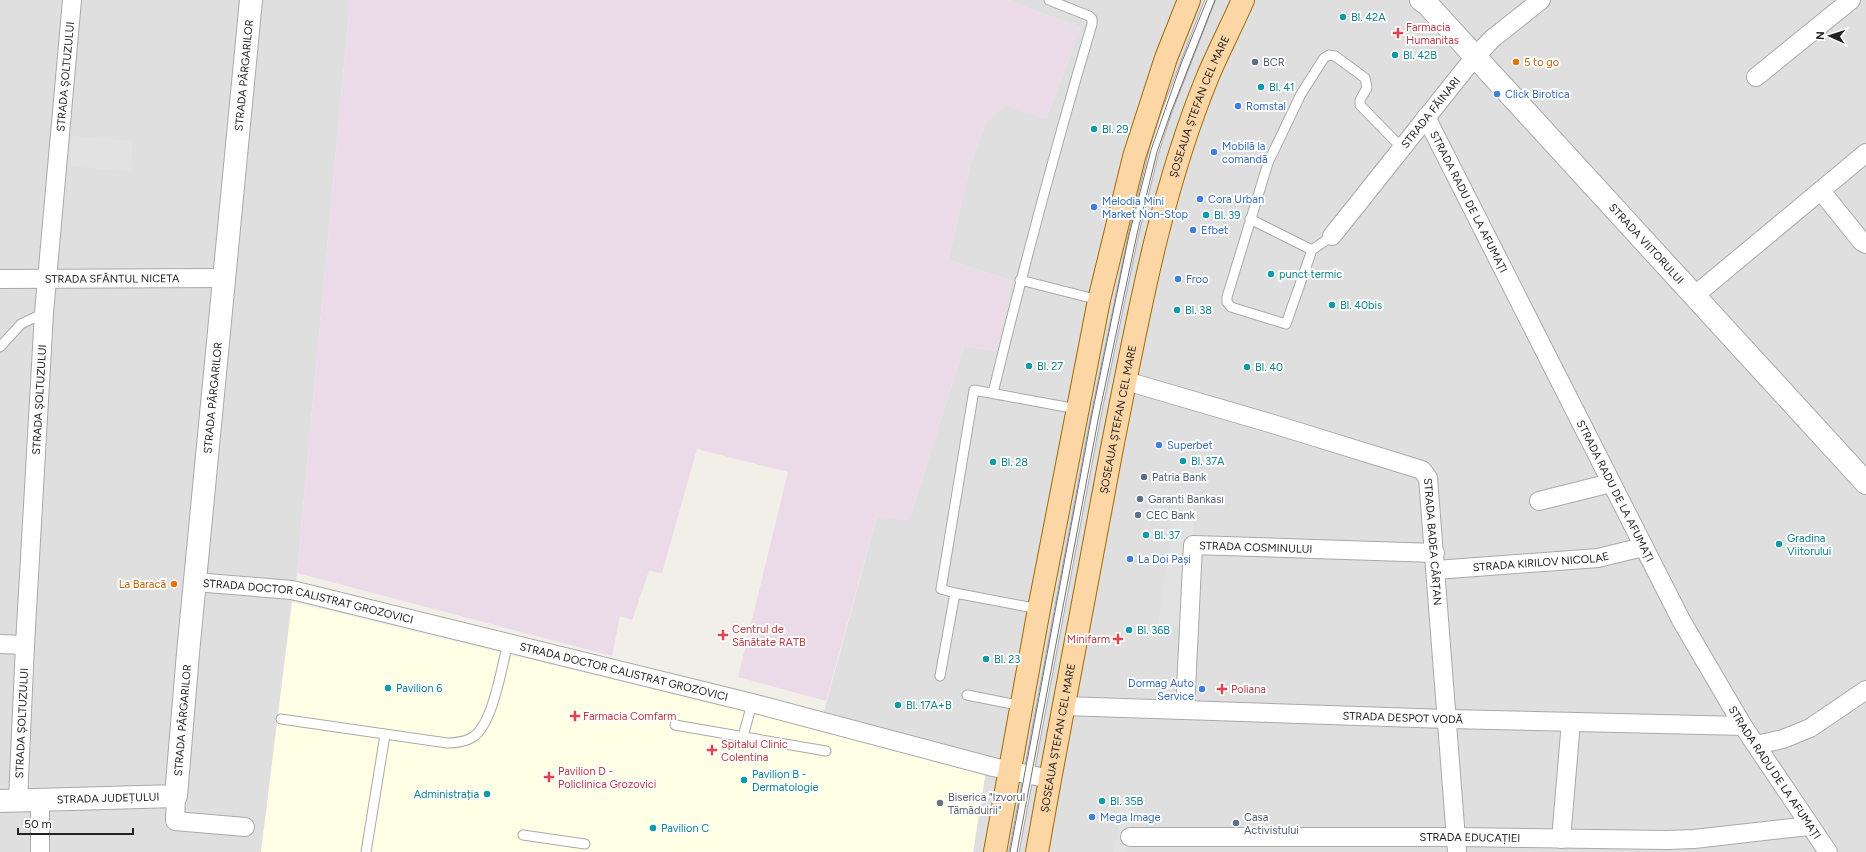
<svg xmlns="http://www.w3.org/2000/svg" width="1866" height="852" viewBox="0 0 1866 852" font-family="Figtree,sans-serif">
<style>
.residential{fill:#e0dfdf}
.industrial{fill:#ebdbe8}
.education{fill:#ffffe5}
.parking{fill:#e2e2e2}
.lines{fill:none;stroke-linecap:round;stroke-linejoin:round}
.service-casing{stroke:#a9a9a9;stroke-width:11}
.minor-casing{stroke:#a9a9a9;stroke-width:20}
.tertiary-casing{stroke:#a9a9a9;stroke-width:24}
.primary-casing{stroke:#a06b00;stroke-width:24}
.service{stroke:#fff;stroke-width:9}
.minor{stroke:#fff;stroke-width:18}
.tertiary{stroke:#fff;stroke-width:22}
.primary{stroke:#fcd6a4;stroke-width:22}
.tram{stroke:#707070;stroke-width:1}
.culture-dot{fill:#0f9aa8;stroke:#fff;stroke-width:1.5}
.health-dot{fill:#e0444e;stroke:#fff;stroke-width:1.5}
.service-dot{fill:#5c6f8a;stroke:#fff;stroke-width:1.5}
.food-dot{fill:#e8710a;stroke:#fff;stroke-width:1.5}
.shop-dot{fill:#3f7fe0;stroke:#fff;stroke-width:1.5}
.worship-dot{fill:#6b7280;stroke:#fff;stroke-width:1.5}
.labels{text-anchor:middle;dominant-baseline:central;stroke-width:4;stroke-linejoin:round;paint-order:stroke}
.culture-label{font-size:11px;fill:#0d838f;stroke:#fff;text-anchor:start}
.health-label{font-size:11px;fill:#be3a42;stroke:#fff;text-anchor:start}
.service-label{font-size:11px;fill:#4e5e75;stroke:#fff;text-anchor:start}
.food-label{font-size:11px;fill:#c56008;stroke:#fff;text-anchor:start}
.street-label{font-size:11px;fill:#222;stroke:#fff}
.shop-label{font-size:11px;fill:#366cbe;stroke:#fff;text-anchor:start}
.worship-label{font-size:11px;fill:#5b616d;stroke:#fff;text-anchor:start}
</style>
<rect width="100%" height="100%" fill="#f2efe9"/>
<path class="residential" d="M0,0h350l-53,573 -36,279h-261z
M1007,0h859v852h-893l13,-82 -167,-40 58,-214 32,4 55,-174 32,5 16,-70 -64,-21 22,-95 16,-43 19,-17 41,14 34,-91z"/>
<path class="industrial" d="M350,0h657l73,28 -34,91 -41,-13 -19,16 -16,43 -22,95 64,21 -16,70 -32,-5 -55,174 -32,-4 -51,185 -88,-24 50,-205 -91,-23 -35,124 -13,-2 -17,49 -12,-4 -8,40 -315,-83z"/>
<path class="education" d="M292,602l694,168 -13,82h-712z"/>
<path class="parking" d="M72,136l61,5 -2,31 -61,-6z
M1178,489l17,1 -6,136 -31,-2z
M1121,798l14,1 -5,38 -3,15h-14l4,-16z"/>
<g class="lines">
<g class="service-casing">
<path id="service" d="M1250,219l62,31
M1332,236l-20,14 -26,74 -55,-17 -4,-5v-5l41,-134 33,-69 23,-36 5,-3 6,1 30,22 2,10 -7,12v5l42,43
M1020,280l79,20
M0,347l21,-23 23,-11
M993,393c30,-124 63,-247 99,-369v-5l-3,-3 -40,-16
M955,593l84,16
M940,676l15,-83 -14,-4 33,-199 103,19
M967,695l55,11
M281,719l166,24c9,0 18,-1 26,-6 20,-13 29,-71 35,-95
M675,725l151,26
M743,737l9,-34
M523,835l62,9
M366,852l19,-117
M1014,852l82,-437 37,-178 21,-86 13,-40 43,-111"/>
</g>
<g class="minor-casing">
<g id="minor">
<path d="M1756,77l95,-77"/>
<path id="s1" d="M1426,117l255,503 62,106 85,126"/>
<path d="M1821,191l41,51 4,2"/>
<path id="s2" d="M1332,236l141,-177 19,-20 49,-39"/>
<path id="s3" d="M0,279l224,-1"/>
<path d="M1694,296l172,-143"/>
<path id="s4" d="M1126,381l147,43 149,46 6,8 29,374"/>
<path d="M1539,501l72,-18"/>
<path id="s5" d="M1436,570l162,-12 45,-11"/>
<path id="s6" d="M195,582l97,8 460,113 241,64 57,12"/>
<path d="M0,644l25,1"/>
<path id="s7" d="M1064,706l383,13 296,7"/>
<path id="s8" d="M1185,710l8,-165 242,8"/>
<path d="M1756,745l27,-6 27,-11 56,-38"/>
<path d="M176,796l-1,25 70,6"/>
<path id="s9" d="M18,800l7,-155 19,-332 28,-313"/>
<path id="s10" d="M1130,837h326l211,3 27,-1 115,-13"/>
<path d="M1561,839l10,-117"/>
<path d="M40,852v-52"/>
</g>
</g>
<g class="tertiary-casing">
<g id="tertiary">
<path id="s11" d="M1421,0l6,4 439,479"/>
<path id="s12" d="M0,801l176,-5 12,-143 63,-653"/>
</g>
</g>
<g class="primary-casing">
<g id="primary">
<path d="M995,852l44,-243 60,-309 35,-143 32,-99 23,-58"/>
<path id="s13" d="M1037,852c24,-135 49,-270 75,-404 25,-125 47,-253 96,-372 11,-26 24,-51 35,-76"/>
</g>
</g>
<use href="#service" class="service"/>
<use href="#minor" class="minor"/>
<use href="#tertiary" class="tertiary"/>
<use href="#primary" class="primary"/>
<path class="tram" d="M1010,852l82,-438 37,-179 22,-85 30,-86 26,-64
M1017,852l82,-437 38,-181 20,-82 14,-40 44,-112"/>
</g>
<g class="culture-dot">
<circle cx="1343" cy="17" r="4"/>
<circle cx="1395" cy="55" r="4"/>
<circle cx="1261" cy="87" r="4"/>
<circle cx="1094" cy="129" r="4"/>
<circle cx="1206" cy="215" r="4"/>
<circle cx="1271" cy="274" r="4"/>
<circle cx="1332" cy="305" r="4"/>
<circle cx="1177" cy="310" r="4"/>
<circle cx="1029" cy="366" r="4"/>
<circle cx="1247" cy="367" r="4"/>
<circle cx="1183" cy="461" r="4"/>
<circle cx="993" cy="462" r="4"/>
<circle cx="1146" cy="535" r="4"/>
<circle cx="1779" cy="544" r="4"/>
<circle cx="1129" cy="630" r="4"/>
<circle cx="986" cy="659" r="4"/>
<circle cx="388" cy="688" r="4"/>
<circle cx="898" cy="705" r="4"/>
<circle cx="744" cy="780" r="4"/>
<circle cx="487" cy="794" r="4"/>
<circle cx="1102" cy="801" r="4"/>
<circle cx="653" cy="828" r="4"/>
</g>
<g class="health-dot">
<path d="M1396 27h4v4h4v4h-4v4h-4v-4h-4v-4h4z"/>
<path d="M721 629h4v4h4v4h-4v4h-4v-4h-4v-4h4z"/>
<path d="M1116 633h4v4h4v4h-4v4h-4v-4h-4v-4h4z"/>
<path d="M1220 683h4v4h4v4h-4v4h-4v-4h-4v-4h4z"/>
<path d="M573 710h4v4h4v4h-4v4h-4v-4h-4v-4h4z"/>
<path d="M710 744h4v4h4v4h-4v4h-4v-4h-4v-4h4z"/>
<path d="M547 771h4v4h4v4h-4v4h-4v-4h-4v-4h4z"/>
</g>
<g class="service-dot">
<circle cx="1255" cy="62" r="4"/>
<circle cx="1144" cy="477" r="4"/>
<circle cx="1140" cy="499" r="4"/>
<circle cx="1138" cy="515" r="4"/>
<circle cx="1236" cy="823" r="4"/>
</g>
<g class="food-dot">
<circle cx="1516" cy="62" r="4"/>
<circle cx="174" cy="584" r="4"/>
</g>
<g class="shop-dot">
<circle cx="1497" cy="94" r="4"/>
<circle cx="1238" cy="106" r="4"/>
<circle cx="1214" cy="152" r="4"/>
<circle cx="1200" cy="199" r="4"/>
<circle cx="1094" cy="207" r="4"/>
<circle cx="1193" cy="230" r="4"/>
<circle cx="1178" cy="279" r="4"/>
<circle cx="1159" cy="445" r="4"/>
<circle cx="1130" cy="559" r="4"/>
<circle cx="1202" cy="689" r="4"/>
<circle cx="1092" cy="817" r="4"/>
</g>
<circle class="worship-dot" cx="940" cy="803" r="4"/>
<g class="labels">
<g class="culture-label">
<text x="1351" y="17">Bl. 42A</text>
<text x="1403" y="55">Bl. 42B</text>
<text x="1269" y="87">Bl. 41</text>
<text x="1102" y="129">Bl. 29</text>
<text x="1214" y="215">Bl. 39</text>
<text x="1279" y="274">punct termic</text>
<text x="1340" y="305">Bl. 40bis</text>
<text x="1185" y="310">Bl. 38</text>
<text x="1037" y="366">Bl. 27</text>
<text x="1255" y="367">Bl. 40</text>
<text x="1191" y="461">Bl. 37A</text>
<text x="1001" y="462">Bl. 28</text>
<text x="1154" y="535">Bl. 37</text>
<text x="1787" y="538">Gradina<tspan x="1787" dy="13">Viitorului</tspan></text>
<text x="1137" y="630">Bl. 36B</text>
<text x="994" y="659">Bl. 23</text>
<text x="396" y="688">Pavilion 6</text>
<text x="906" y="705">Bl. 17A+B</text>
<text x="752" y="774">Pavilion B -<tspan x="752" dy="13">Dermatologie</tspan></text>
<text x="479" y="794" text-anchor="end">Administrația</text>
<text x="1110" y="801">Bl. 35B</text>
<text x="661" y="828">Pavilion C</text>
</g>
<g class="health-label">
<text x="1406" y="27">Farmacia<tspan x="1406" dy="13">Humanitas</tspan></text>
<text x="732" y="629">Centrul de<tspan x="732" dy="13">Sănătate RATB</tspan></text>
<text x="1110" y="639" text-anchor="end">Minifarm</text>
<text x="1231" y="689">Poliana</text>
<text x="583" y="716">Farmacia Comfarm</text>
<text x="721" y="744">Spitalul Clinic<tspan x="721" dy="13">Colentina</tspan></text>
<text x="558" y="771">Pavilion D -<tspan x="558" dy="13">Policlinica Grozovici</tspan></text>
</g>
<g class="service-label">
<text x="1263" y="62">BCR</text>
<text x="1152" y="477">Patria Bank</text>
<text x="1148" y="499">Garanti Bankası</text>
<text x="1146" y="515">CEC Bank</text>
<text x="1244" y="817">Casa<tspan x="1244" dy="13">Activistului</tspan></text>
</g>
<g class="food-label">
<text x="1524" y="62">5 to go</text>
<text x="166" y="584" text-anchor="end">La Baracă</text>
</g>
<g class="street-label">
<text stroke="none"><textPath href="#s12" startOffset="900">STRADA PÂRGARILOR</textPath></text>
<text stroke="none"><textPath href="#s9" startOffset="725">STRADA ȘOLTUZULUI</textPath></text>
<text stroke="none"><textPath href="#s13" startOffset="764">ȘOSEAUA ȘTEFAN CEL MARE</textPath></text>
<text stroke="none"><textPath href="#s2" startOffset="158">STRADA FĂINARI</textPath></text>
<text stroke="none"><textPath href="#s1" startOffset="95">STRADA RADU DE LA AFUMAȚI</textPath></text>
<text stroke="none"><textPath href="#s11" startOffset="332">STRADA VIITORULUI</textPath></text>
<text stroke="none"><textPath href="#s3" startOffset="112">STRADA SFÂNTUL NICETA</textPath></text>
<text stroke="none"><textPath href="#s12" startOffset="576">STRADA PÂRGARILOR</textPath></text>
<text stroke="none"><textPath href="#s9" startOffset="401">STRADA ȘOLTUZULUI</textPath></text>
<text stroke="none"><textPath href="#s13" startOffset="440">ȘOSEAUA ȘTEFAN CEL MARE</textPath></text>
<text stroke="none"><textPath href="#s1" startOffset="419">STRADA RADU DE LA AFUMAȚI</textPath></text>
<text stroke="none"><textPath href="#s4" startOffset="383">STRADA BADEA CÂRȚAN</textPath></text>
<text stroke="none"><textPath href="#s8" startOffset="228">STRADA COSMINULUI</textPath></text>
<text stroke="none"><textPath href="#s5" startOffset="105">STRADA KIRILOV NICOLAE</textPath></text>
<text stroke="none"><textPath href="#s6" startOffset="115">STRADA DOCTOR CALISTRAT GROZOVICI</textPath></text>
<text stroke="none"><textPath href="#s6" startOffset="439">STRADA DOCTOR CALISTRAT GROZOVICI</textPath></text>
<text stroke="none"><textPath href="#s7" startOffset="339">STRADA DESPOT VODĂ</textPath></text>
<text stroke="none"><textPath href="#s12" startOffset="252">STRADA PÂRGARILOR</textPath></text>
<text stroke="none"><textPath href="#s9" startOffset="77">STRADA ȘOLTUZULUI</textPath></text>
<text stroke="none"><textPath href="#s13" startOffset="116">ȘOSEAUA ȘTEFAN CEL MARE</textPath></text>
<text stroke="none"><textPath href="#s1" startOffset="743">STRADA RADU DE LA AFUMAȚI</textPath></text>
<text stroke="none"><textPath href="#s12" startOffset="108">STRADA JUDEȚULUI</textPath></text>
<text stroke="none"><textPath href="#s10" startOffset="340">STRADA EDUCAȚIEI</textPath></text>
</g>
<g class="shop-label">
<text x="1505" y="94">Click Birotica</text>
<text x="1246" y="106">Romstal</text>
<text x="1222" y="146">Mobilă la<tspan x="1222" dy="13">comandă</tspan></text>
<text x="1208" y="199">Cora Urban</text>
<text x="1102" y="201">Melodia Mini<tspan x="1102" dy="13">Market Non-Stop</tspan></text>
<text x="1201" y="230">Efbet</text>
<text x="1186" y="279">Froo</text>
<text x="1167" y="445">Superbet</text>
<text x="1138" y="559">La Doi Pași</text>
<text x="1194" y="683" text-anchor="end">Dormag Auto<tspan x="1194" dy="13">Service</tspan></text>
<text x="1100" y="817">Mega Image</text>
</g>
<g class="worship-label">
<text x="948" y="797">Biserica "Izvorul<tspan x="948" dy="13">Tămăduirii"</tspan></text>
</g>
</g>
<g transform="translate(1830 36) rotate(273)" stroke="#ffffff" stroke-width="3" paint-order="stroke">
<path d="M0-3L7 15L0 10L-7 15Z" fill="#222222"/>
<text y="-6" font-size="11" font-weight="bold" text-anchor="middle" fill="#222222">N</text>
</g>
<path d="M18 828v6h115v-6" fill="none" stroke="#222222" stroke-width="2"/>
<text x="24" y="828" font-size="12" fill="#222222" stroke="#ffffff" stroke-width="3" paint-order="stroke">50 m</text>
</svg>
